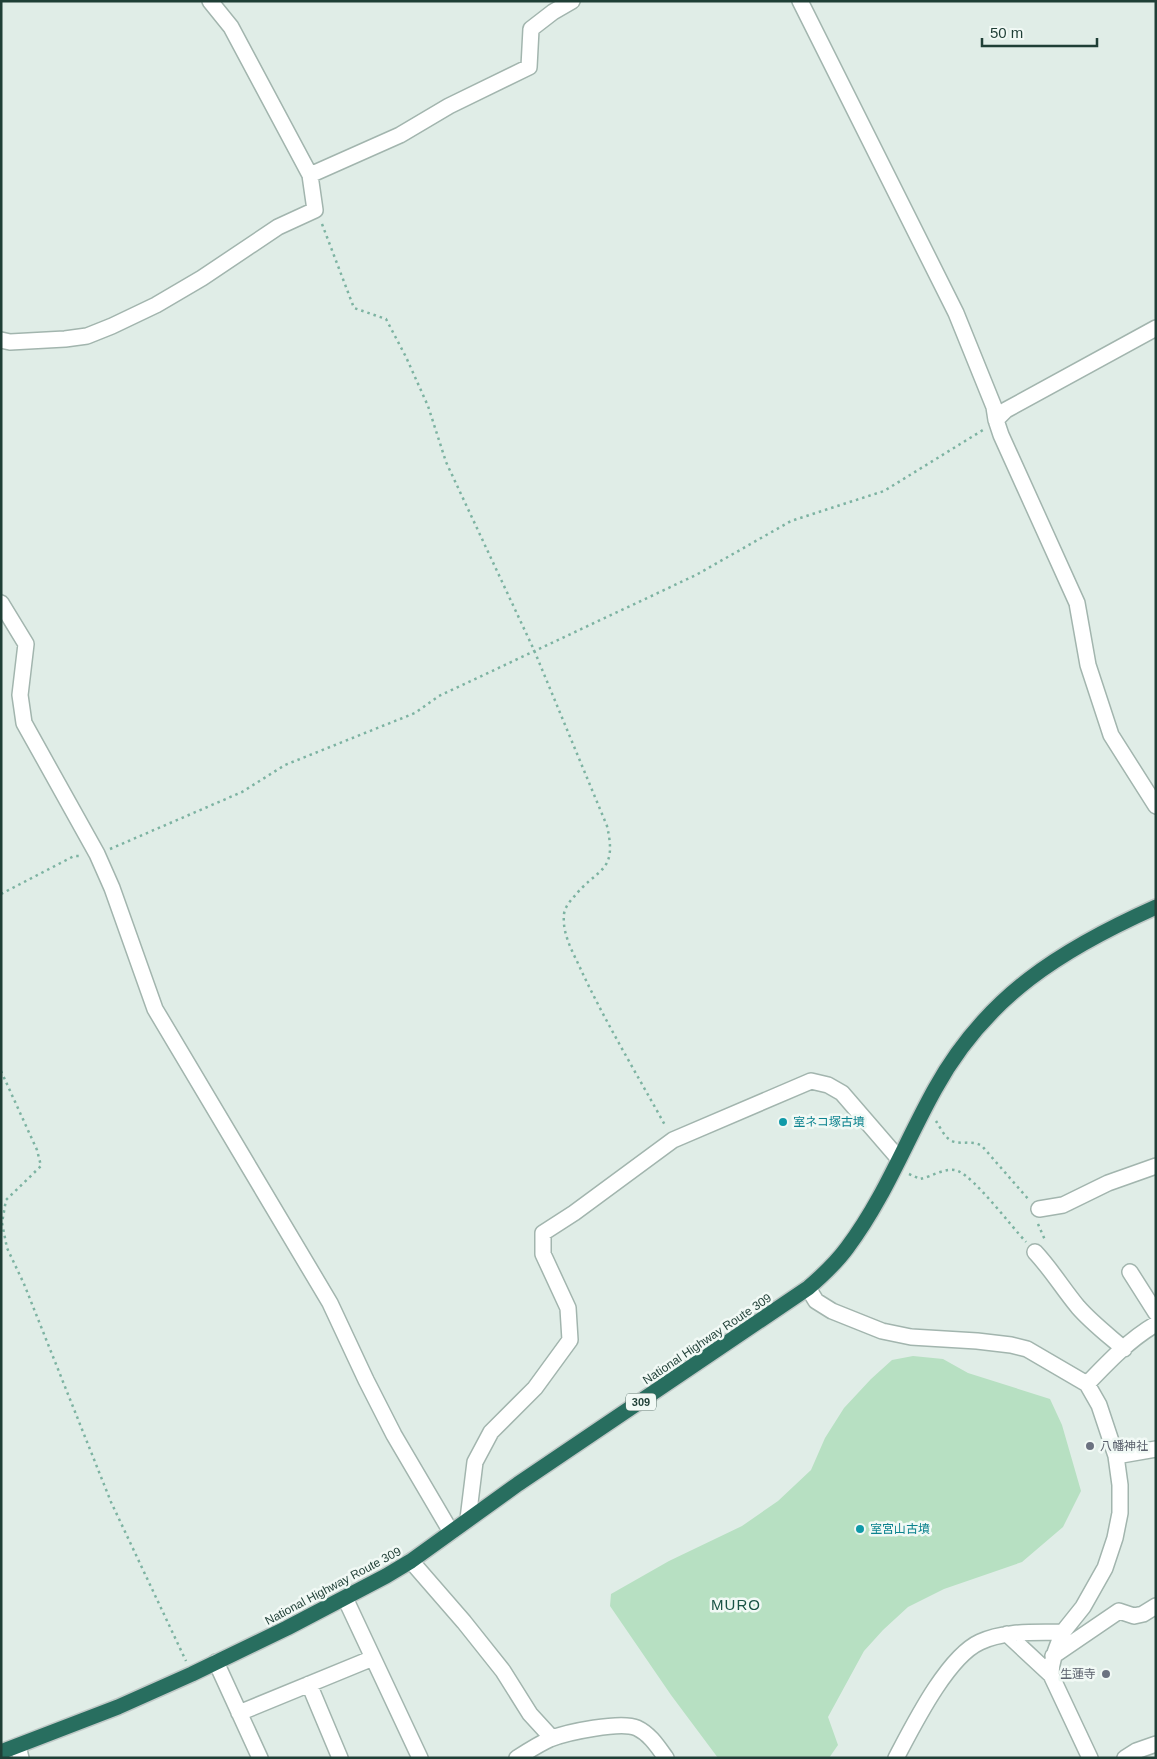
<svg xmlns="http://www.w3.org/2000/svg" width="1157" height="1759" viewBox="0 0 1157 1759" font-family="Helvetica,'Noto Sans JP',sans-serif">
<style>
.green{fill:#b7e0c2}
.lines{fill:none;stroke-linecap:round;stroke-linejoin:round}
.street-casing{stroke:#a2b5ae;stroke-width:18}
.highway-casing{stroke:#c0c9c7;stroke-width:18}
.path{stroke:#7db3a2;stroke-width:2.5;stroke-dasharray:2.5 4;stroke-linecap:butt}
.street{stroke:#fff;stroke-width:15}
.highway{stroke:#286e5f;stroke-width:15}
.culture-dot{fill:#0f9aa8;stroke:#f1f9f5;stroke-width:2}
.worship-dot{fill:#6b7280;stroke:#f1f9f5;stroke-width:2}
.labels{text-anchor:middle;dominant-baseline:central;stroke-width:5;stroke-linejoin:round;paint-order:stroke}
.shield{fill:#f1f9f5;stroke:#5e776f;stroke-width:1}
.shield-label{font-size:11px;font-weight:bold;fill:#1f3f36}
.culture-label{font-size:12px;fill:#0d838f;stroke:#f1f9f5;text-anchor:start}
.street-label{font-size:12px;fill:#1f3f36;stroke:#f1f9f5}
.worship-label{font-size:12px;fill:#5b616d;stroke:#f1f9f5;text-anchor:start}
.quarter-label{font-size:15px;letter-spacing:1px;fill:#195345;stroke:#f1f9f5}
</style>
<rect width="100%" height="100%" fill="#e0ede7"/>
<path class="green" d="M913,1356l30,3 25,14 82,26 12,26 19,66 -18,36 -41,35 -78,27 -36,18 -25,23 -19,21 -36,66 10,28 -9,13h-111l-47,-63 -61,-89 1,-12 58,-33 73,-35 36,-25 33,-31 14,-32 19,-30 27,-29 21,-19z"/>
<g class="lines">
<g class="street-casing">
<path id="street" d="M800,1l156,312 38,94 2,13 5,15 76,168 11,62 23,70 45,71
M310,175l90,-40 49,-29 80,-39 2,-38 22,-17 19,-11
M1,340l9,2 55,-3 22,-3 25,-10 44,-21 46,-27 76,-51 37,-17 -5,-35 -79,-148 -21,-26
M996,420l10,-10 150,-82
M1,603l25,41 -6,51 4,28 73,131 15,34 43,121 175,294 36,77 28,55 57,97
M1039,1209l24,-4 45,-22 48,-17
M1035,1252c16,17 28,37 43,55 14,16 30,28 46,42
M1130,1272l26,41
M808,1288l8,13 16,10 50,20 29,6 66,4 34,4 16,4 60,35 12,21 17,51 4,29v28l-5,25 -10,30 -22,39 -20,25c-27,1 -57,-2 -83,10 -33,15 -67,84 -84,116
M1087,1384c21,-22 43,-45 69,-60
M1116,1456l40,-7
M468,1519l7,-57 16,-30 44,-44 35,-48 -2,-32 -25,-54v-21l31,-20 99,-73 138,-59 17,4 14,8 57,66
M411,1561l53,61 39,49 27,43 22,24
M345,1598l75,160
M1063,1632c-6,15 -12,28 -12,43l39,83
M1007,1634l44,41
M1053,1656l66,-45 15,5 9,-2 13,-8
M216,1662l44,96
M309,1684l31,74
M239,1713l134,-55
M18,1746l3,12
M517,1758c11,-7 22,-14 33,-19 17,-7 71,-18 87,-11 13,6 21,19 29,30
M1125,1758l11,-7 20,-7"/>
</g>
<g class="highway-casing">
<path id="highway" d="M1,1752l117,-45 74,-33 95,-46 99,-52 25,-15 107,-77 290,-196c14,-12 28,-25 39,-40 37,-49 59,-107 88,-159 51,-93 127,-140 221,-182"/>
</g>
<path class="path" d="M322,224l32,84 32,11 20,38 22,49 18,56 88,188 73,176c11,48 -10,41 -34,72 -4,4 -9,11 -9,17 -2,20 10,39 18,57 25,53 56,104 84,155
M110,849l132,-57 43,-27 130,-52 24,-17 257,-121 95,-54 93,-30 99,-61
M1,894l73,-38h6
M1,1071l36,79 4,16 -35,34 -4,23 5,25 17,36 87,218 75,159
M936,1121c4,6 8,15 14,19 10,6 22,-1 32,6l47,54
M909,1174l11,5c11,-2 27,-13 38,-8 17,7 53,55 68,71
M1038,1224l7,16"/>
<use href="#street" class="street"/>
<use href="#highway" class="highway"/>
</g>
<g class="culture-dot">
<circle cx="783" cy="1122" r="5"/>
<circle cx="860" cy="1529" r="5"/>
</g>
<g class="worship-dot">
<circle cx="1090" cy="1446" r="5"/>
<circle cx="1106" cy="1674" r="5"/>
</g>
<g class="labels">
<rect class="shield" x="626" y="1393.5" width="30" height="17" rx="4"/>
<g class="shield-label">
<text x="641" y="1402">309</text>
</g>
<g class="culture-label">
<text x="793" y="1122">室ネコ塚古墳</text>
<text x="870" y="1529">室宮山古墳</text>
</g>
<g class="street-label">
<text transform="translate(707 1339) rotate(-34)">National Highway Route 309</text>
<text transform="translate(333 1586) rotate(-28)">National Highway Route 309</text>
</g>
<g class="worship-label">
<text x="1100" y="1446">八幡神社</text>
<text x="1096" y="1674" text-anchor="end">生蓮寺</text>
</g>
<g class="quarter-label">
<text x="736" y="1604">MURO</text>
</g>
</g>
<rect width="1157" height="1759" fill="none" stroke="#1f3f36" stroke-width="5"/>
<path d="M982 38v8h115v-8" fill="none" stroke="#1f3f36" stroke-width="2.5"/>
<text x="990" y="38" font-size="15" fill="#1f3f36" stroke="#f1f9f5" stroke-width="4" paint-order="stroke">50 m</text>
</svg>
